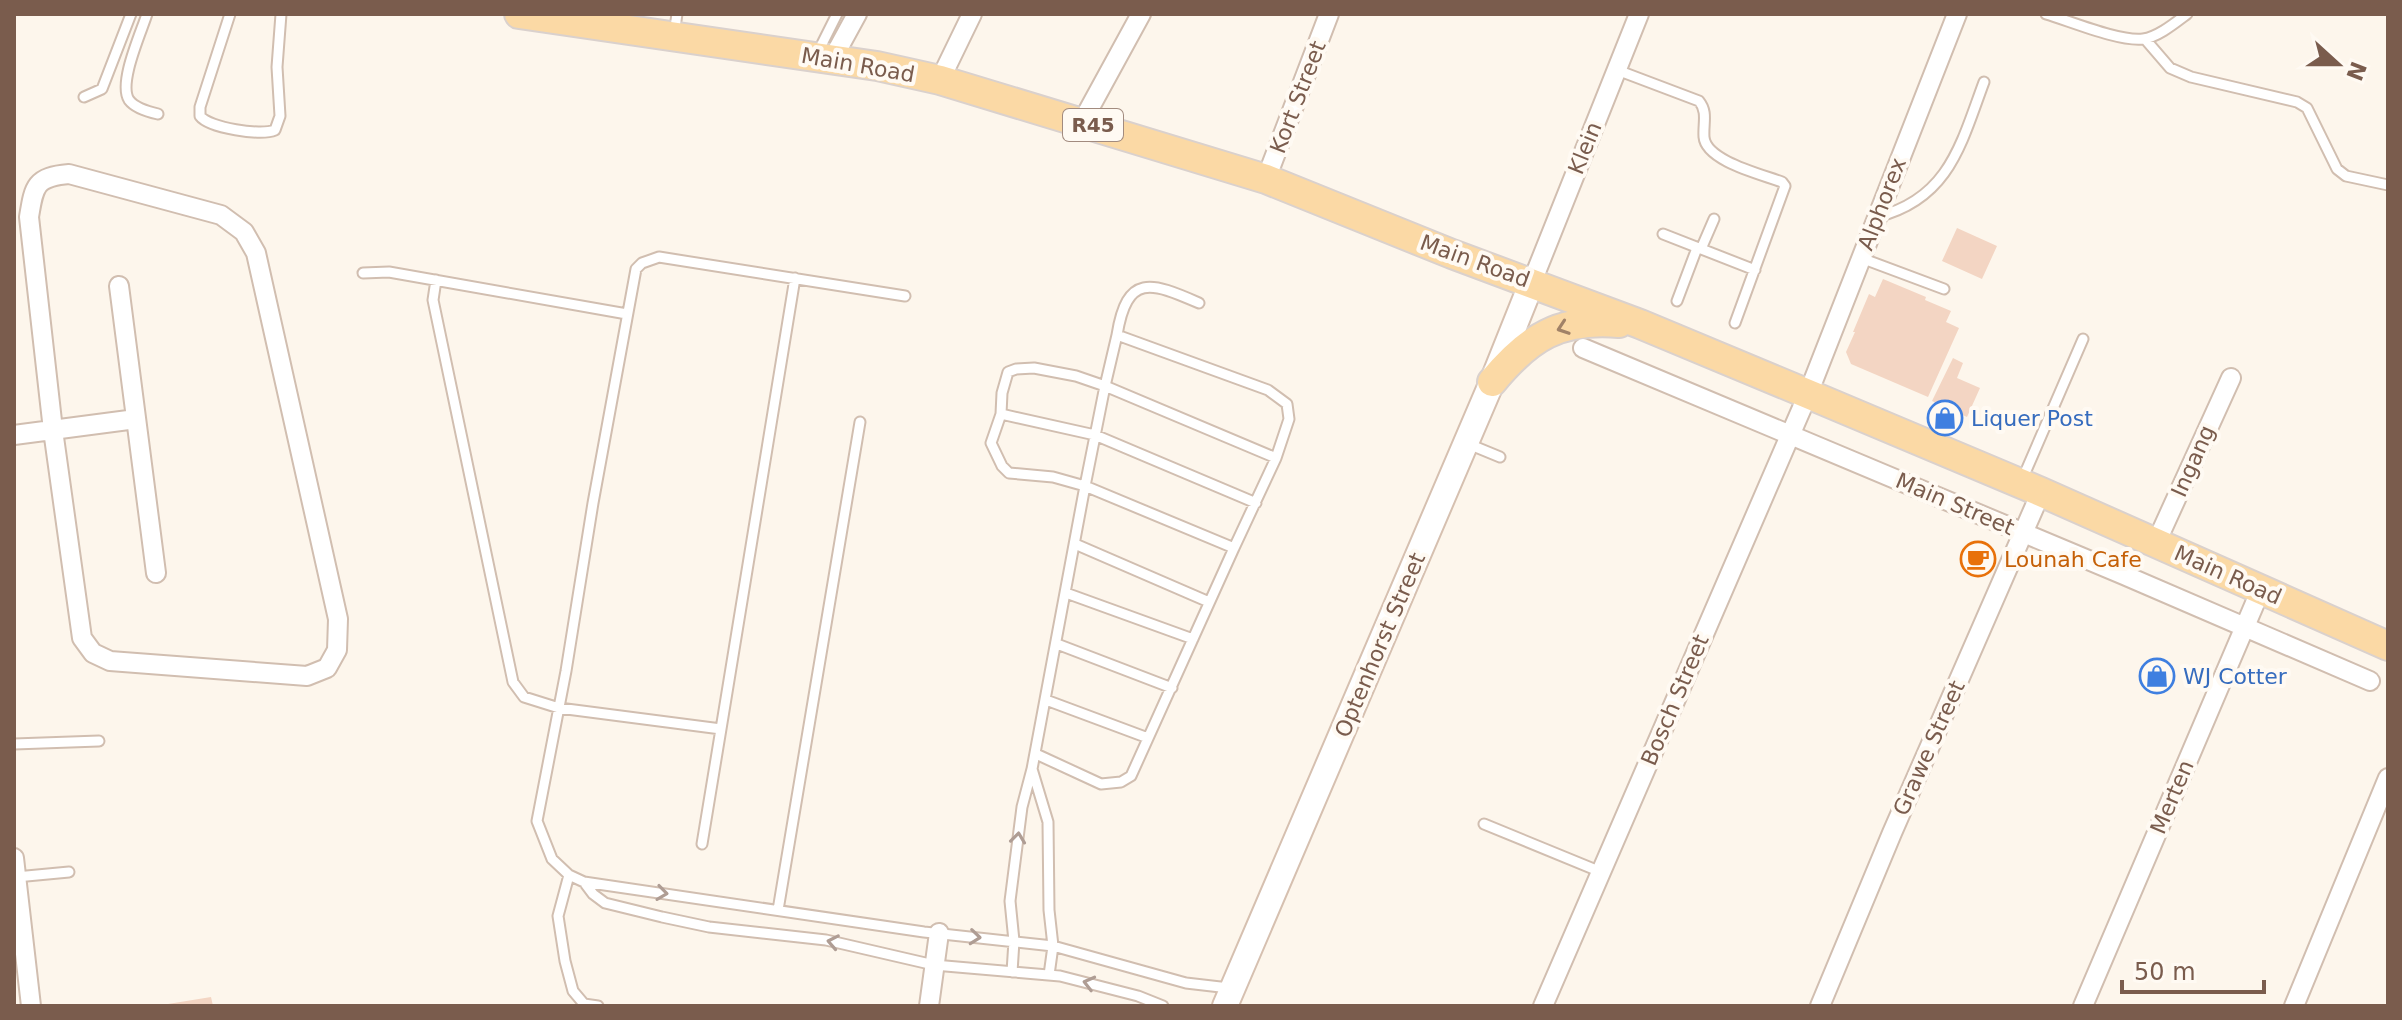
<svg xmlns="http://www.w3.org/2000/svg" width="2402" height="1020" viewBox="0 0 2402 1020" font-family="'DejaVu Sans',sans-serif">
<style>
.building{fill:#f3d5c3}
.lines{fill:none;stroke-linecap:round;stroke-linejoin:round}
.service-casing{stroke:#d1beb0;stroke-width:13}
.minor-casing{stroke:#d1beb0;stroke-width:22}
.secondary-casing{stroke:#d6c0b0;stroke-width:28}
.primary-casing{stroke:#dad1cd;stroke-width:32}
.service{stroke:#fff;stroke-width:9}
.minor{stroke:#fff;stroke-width:18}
.secondary{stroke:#fff;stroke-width:24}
.primary{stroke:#fbd9a5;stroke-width:28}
.oneway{stroke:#a18267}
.oneway2{stroke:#af9d94}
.labels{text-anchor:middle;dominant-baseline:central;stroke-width:8;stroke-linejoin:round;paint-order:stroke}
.shield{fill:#fffaf3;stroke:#a28b7f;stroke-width:2}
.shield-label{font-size:20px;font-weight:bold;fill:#7a5c4d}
.street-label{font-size:22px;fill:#7a5c4d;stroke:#fffaf3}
.shop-label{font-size:22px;fill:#366cbe;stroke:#fffaf3;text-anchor:start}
.food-label{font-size:22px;fill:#c56008;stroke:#fffaf3;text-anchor:start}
</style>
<rect width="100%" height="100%" fill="#fdf6ec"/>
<path class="building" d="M1957,228l40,18 -15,33 -40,-18z
M1883,279l43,18 -1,3 26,11 -5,11 13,6 -31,69 -77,-33 -5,-12 9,-20h-2l16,-38 6,3z
M1953,358l10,5 -6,15 23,10 -13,29 -35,-16z
M211,997l2,9h-45v-2z"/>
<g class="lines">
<g class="service-casing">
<path id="service" d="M147,14c-6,19 -29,69 -18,86 6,8 20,12 29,14
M230,14l-30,93v9c9,12 61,20 75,14l5,-14 -3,-49 4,-53
M2046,14c24,7 74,28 97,25 15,-2 32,-16 44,-25
M674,34l3,-20
M2145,39l25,29 21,9 106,25 10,6 30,61 9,7 42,9
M817,54l20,-40
M1617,70l82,31c9,11 4,22 5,36 2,24 57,37 78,45l3,4 -50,137
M84,97l18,-8 29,-75
M1877,217c72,-18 84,-73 107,-135
M1663,234l92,36
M1701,249l13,-30
M1861,258l83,31
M363,273l26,-1 238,42
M436,280l-3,20 80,382 11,15 35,11 162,21 74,-451
M905,296l-246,-39 -17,6 -6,6 -43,234 -27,168 -29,150 15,38 17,16 15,7 340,50 129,14 133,37 43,5
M1677,301l20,-53
M1117,335c10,-62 34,-53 82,-32
M1034,368l42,8 29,10 -20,100 -32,-9 -44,-4 -7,-7 -11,-23 10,-29 1,-21 6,-21 8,-3z
M1001,414l94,21 161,68
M1466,443l34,14
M2022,480l61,-141
M1075,544l134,58
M1234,548l42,-90 -171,-72 12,-51 151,55 19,14 2,15 -13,39
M1066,593l127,46
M1057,644l115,44
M1046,700l102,38
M14,744l85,-3
M1032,769l53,-283 149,62 -103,228 -10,6 -20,2 -65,-30
M1484,824l117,48
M702,844l19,-115
M569,875l-11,41 7,45 8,30 11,13 14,2
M16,877l53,-5
M584,882l9,12 12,9 57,14 47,10 117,13 108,25 126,11 78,20 25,10
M778,910l82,-488
M1012,972l2,-31 -4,-40 12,-94 10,-38 16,53 1,88 4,36 -4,29"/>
</g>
<g class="minor-casing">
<path id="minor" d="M833,58l24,-44
M940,80l32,-66
M1082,122l59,-108
M69,174l152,41 23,17 12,21 82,366 -1,31 -10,18 -20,8 -197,-15 -17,-8 -11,-15 -29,-208 -24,-213c5,-31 6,-40 40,-43z
M1266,179l63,-165
M1532,282l107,-268
M119,286l37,287
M1583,348l541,227 246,106
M14,435l122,-16
M2156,543l75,-165
M14,858l17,148
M929,1006l10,-73
M1543,1006l265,-612 149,-380
M1820,1006l72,-173 149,-341
M2083,1006l178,-417
M2294,1006l94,-228"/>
</g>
<g class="secondary-casing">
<path id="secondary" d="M1225,1006l267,-624 40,-100"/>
</g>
<g class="primary-casing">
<path id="primary" d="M519,14l358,52 63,14 326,99 186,75 188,70 168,70 233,98 347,154
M1492,382c37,-45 68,-64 127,-59"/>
</g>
<use href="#service" class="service"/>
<use href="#minor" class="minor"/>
<use href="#secondary" class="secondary"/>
<use href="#primary" class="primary"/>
</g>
<defs><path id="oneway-chevron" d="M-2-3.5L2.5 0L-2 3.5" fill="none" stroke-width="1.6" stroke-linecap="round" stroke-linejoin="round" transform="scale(2)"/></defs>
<use class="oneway" href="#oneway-chevron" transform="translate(1563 328) rotate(161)"/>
<g class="oneway2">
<use href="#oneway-chevron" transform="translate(1018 838) rotate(-83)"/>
<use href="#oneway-chevron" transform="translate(662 893) rotate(8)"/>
<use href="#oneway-chevron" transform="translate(975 937) rotate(6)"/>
<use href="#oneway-chevron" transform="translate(833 942) rotate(-169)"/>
<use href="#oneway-chevron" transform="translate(1089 983) rotate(-166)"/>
</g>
<defs>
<g id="shop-ring" transform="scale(1.8)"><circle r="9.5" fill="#fffaf3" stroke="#3f7fe0" stroke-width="1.5"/><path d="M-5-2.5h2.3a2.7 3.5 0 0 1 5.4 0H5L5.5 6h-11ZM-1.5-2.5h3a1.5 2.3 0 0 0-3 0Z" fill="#3f7fe0"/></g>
<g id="cafe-ring" transform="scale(1.8)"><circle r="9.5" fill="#fffaf3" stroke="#e8710a" stroke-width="1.5"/><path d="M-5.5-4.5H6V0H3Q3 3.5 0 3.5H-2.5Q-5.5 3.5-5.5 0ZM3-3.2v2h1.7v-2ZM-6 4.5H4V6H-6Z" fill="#e8710a"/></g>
</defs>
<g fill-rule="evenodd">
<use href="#shop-ring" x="1945" y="418"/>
<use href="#cafe-ring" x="1978" y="559"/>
<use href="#shop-ring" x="2157" y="676"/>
</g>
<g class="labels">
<rect class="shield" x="1063" y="109" width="60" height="32" rx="6"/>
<g class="shield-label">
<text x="1093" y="125">R45</text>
</g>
<g class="street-label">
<text transform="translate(858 65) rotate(10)">Main Road</text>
<text transform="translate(1298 97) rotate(-69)">Kort Street</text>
<text transform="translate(1585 148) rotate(-68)">Klein</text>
<text transform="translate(1882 204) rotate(-69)">Alphorex</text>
<text transform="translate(1475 261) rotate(20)">Main Road</text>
<text transform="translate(2193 461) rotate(-66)">Ingang</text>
<text transform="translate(1955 504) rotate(23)">Main Street</text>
<text transform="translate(2228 575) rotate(24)">Main Road</text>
<text transform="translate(1380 645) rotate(-67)">Optenhorst Street</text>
<text transform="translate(1675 700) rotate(-67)">Bosch Street</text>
<text transform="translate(1929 748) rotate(-66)">Grawe Street</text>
<text transform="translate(2172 797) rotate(-67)">Merten</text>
</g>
<g class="shop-label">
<text x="1971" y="418">Liquer Post</text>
<text x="2183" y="676">WJ Cotter</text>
</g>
<g class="food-label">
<text x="2004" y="559">Lounah Cafe</text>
</g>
</g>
<rect width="2402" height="1020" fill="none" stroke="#7a5c4d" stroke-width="32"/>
<g transform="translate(2338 64) rotate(111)" stroke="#fffaf3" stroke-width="6" paint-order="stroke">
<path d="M0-6L14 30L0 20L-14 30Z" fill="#7a5c4d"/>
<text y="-12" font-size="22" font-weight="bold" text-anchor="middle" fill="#7a5c4d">N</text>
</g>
<path d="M2122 980v12h142v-12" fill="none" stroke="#7a5c4d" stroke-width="4"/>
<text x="2134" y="980" font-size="24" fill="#7a5c4d" stroke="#fffaf3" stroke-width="6" paint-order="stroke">50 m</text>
</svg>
